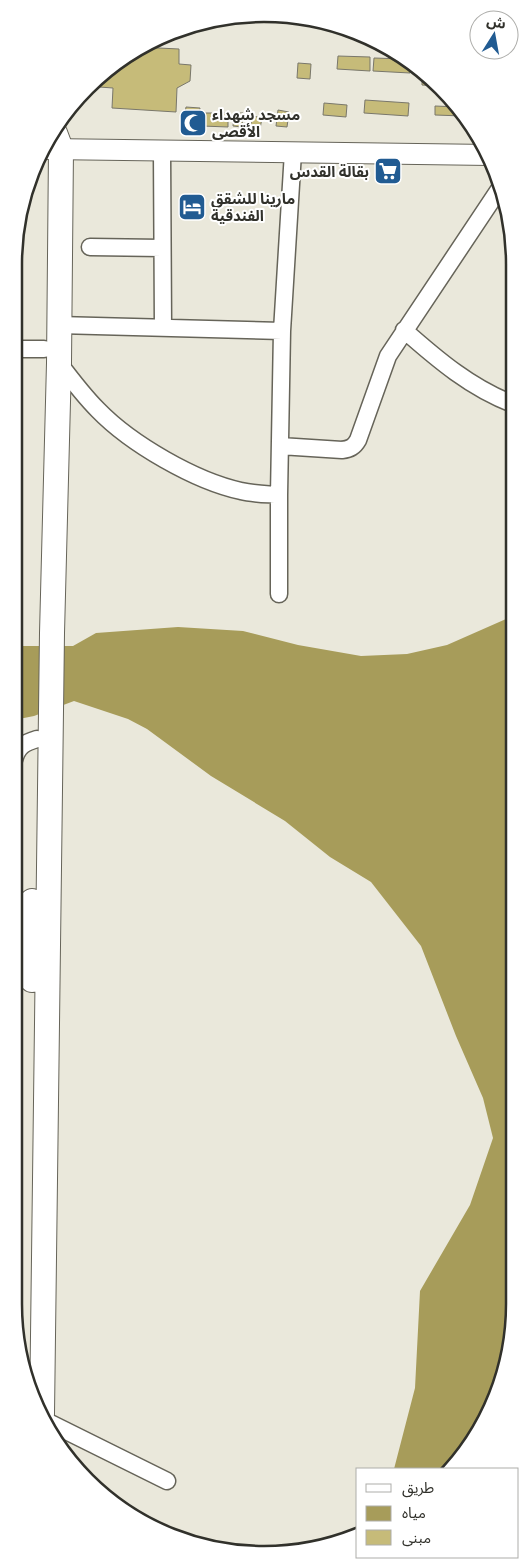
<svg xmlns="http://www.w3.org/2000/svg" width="529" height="1568" viewBox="0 0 529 1568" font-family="'Public Sans','Noto Sans Arabic',sans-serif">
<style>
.water{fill:#a79c5a}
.building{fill:#c6bb79;stroke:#79776b}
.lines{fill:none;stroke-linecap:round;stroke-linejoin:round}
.minor-casing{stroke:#666459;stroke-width:19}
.major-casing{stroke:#666459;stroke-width:22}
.highway-casing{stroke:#666459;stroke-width:26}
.minor{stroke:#fff;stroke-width:16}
.major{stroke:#fff;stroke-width:20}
.highway{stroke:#fff;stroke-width:24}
.labels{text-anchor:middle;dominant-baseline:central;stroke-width:4;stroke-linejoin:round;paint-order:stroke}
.poi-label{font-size:15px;font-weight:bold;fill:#31312b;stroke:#fff;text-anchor:start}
.rim{fill:none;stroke:#31312b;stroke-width:2.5}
</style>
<rect width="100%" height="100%" fill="#eae8db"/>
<path class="water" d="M514,615l1,689 -8,64 -34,75 -26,26h-53l21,-81 5,-97 50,-86 23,-67 -10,-40 -27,-62 -35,-90 -50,-64 -41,-25 -45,-36 -74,-45 -64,-47 -19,-10 -54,-18 -40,15 -10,2 -10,1v-78l6,5h53l23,-13 82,-6 65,4 55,14 63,11 46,-2 40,-9 59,-26z"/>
<path class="building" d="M139,47l40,2v15l12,1 -1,16 -13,7 -1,24 -64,-4 1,-20 -14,-1v-4z
M338,56l32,1v14l-33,-2z
M374,58l30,1 7,5 -1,9 -37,-2z
M298,63l13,1 -1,15 -13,-1z
M422,75h2l12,11 -14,-1z
M365,100l44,3 -1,13 -44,-3z
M324,103l23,2 -1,12 -23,-2z
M435,106l23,1 5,7v2l-28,-1z
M186,107l14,1 -3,20 -14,-2z
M278,110l11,2 -2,15 -11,-1z
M203,113h25v14l-26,-1z
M234,113h9l-1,14 -9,-1z
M253,116l9,2 -2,11 -10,-2z"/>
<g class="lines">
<g class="minor-casing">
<path id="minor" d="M162,151l1,176
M90,247l72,1
M58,325l224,6
M404,330c34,30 67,58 109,74
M14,349h30
M59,363c12,16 24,32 39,47 33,34 97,71 143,81 12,3 25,3 38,4
M280,446l62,4c8,-1 12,-3 16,-10l30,-84 112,-168
M279,594v-99l3,-164 11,-179
M14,760c4,-14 10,-17 23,-21
M14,937l8,7 9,3
M46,1421l121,60"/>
</g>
<g class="major-casing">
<path id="major" d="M48,149l442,6"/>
</g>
<g class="highway-casing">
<path id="highway" d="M32,980v-79
M42,1414l10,-781 7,-270 2,-214 -6,-16"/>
</g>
<use href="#minor" class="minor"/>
<use href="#major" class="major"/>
<use href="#highway" class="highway"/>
</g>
<defs>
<g id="mosque-square" transform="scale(1.4375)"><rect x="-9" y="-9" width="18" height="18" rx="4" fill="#215b92" stroke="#fff"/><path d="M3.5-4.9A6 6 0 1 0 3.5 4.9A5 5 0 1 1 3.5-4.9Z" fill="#fff"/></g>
<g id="supermarket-square" transform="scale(1.4375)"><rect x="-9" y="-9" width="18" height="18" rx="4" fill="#215b92" stroke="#fff"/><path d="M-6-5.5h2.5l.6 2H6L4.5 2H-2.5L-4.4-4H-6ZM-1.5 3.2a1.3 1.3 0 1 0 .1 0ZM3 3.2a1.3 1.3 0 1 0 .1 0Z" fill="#fff"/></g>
<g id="hotel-square" transform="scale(1.4375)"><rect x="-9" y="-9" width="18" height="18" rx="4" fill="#215b92" stroke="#fff"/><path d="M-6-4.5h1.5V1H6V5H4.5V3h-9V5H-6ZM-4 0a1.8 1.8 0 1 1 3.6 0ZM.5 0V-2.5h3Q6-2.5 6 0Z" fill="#fff"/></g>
</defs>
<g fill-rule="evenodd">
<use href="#mosque-square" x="193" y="123"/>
<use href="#supermarket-square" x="388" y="171"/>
<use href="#hotel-square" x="192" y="207"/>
</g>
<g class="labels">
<g class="poi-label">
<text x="212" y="114">مسجد شهداء<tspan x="212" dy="17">الأقصى</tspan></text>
<text x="369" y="171" text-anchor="end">بقالة القدس</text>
<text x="211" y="198">مارينا للشقق<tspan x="211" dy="17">الفندقية</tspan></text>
</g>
</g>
<path d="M0 0H529V1568H0ZM264 22H264A242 242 0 0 1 506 264V1304A242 242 0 0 1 264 1546H264A242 242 0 0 1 22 1304V264A242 242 0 0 1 264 22Z" fill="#fff" fill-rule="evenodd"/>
<path class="rim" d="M264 22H264A242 242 0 0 1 506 264V1304A242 242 0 0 1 264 1546H264A242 242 0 0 1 22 1304V264A242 242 0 0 1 264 22Z"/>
<rect x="356" y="1468" width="162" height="90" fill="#ffffff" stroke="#adadaa"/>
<rect x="366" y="1484" width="25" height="8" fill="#ffffff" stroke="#adadaa"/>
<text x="402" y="1493" font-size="15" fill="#31312b">طريق</text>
<rect x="366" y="1506" width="25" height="15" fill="#a79c5a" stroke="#adadaa"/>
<text x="402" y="1518" font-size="15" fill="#31312b">مياه</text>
<rect x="366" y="1530" width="25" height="15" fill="#c6bb79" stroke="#adadaa"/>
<text x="402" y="1543" font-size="15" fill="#31312b">مبنى</text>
<g transform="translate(494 35) rotate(11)"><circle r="24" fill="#ffffff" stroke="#adadaa"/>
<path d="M0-4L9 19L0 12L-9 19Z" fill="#215b92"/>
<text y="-8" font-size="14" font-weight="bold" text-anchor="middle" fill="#31312b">ش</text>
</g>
</svg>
